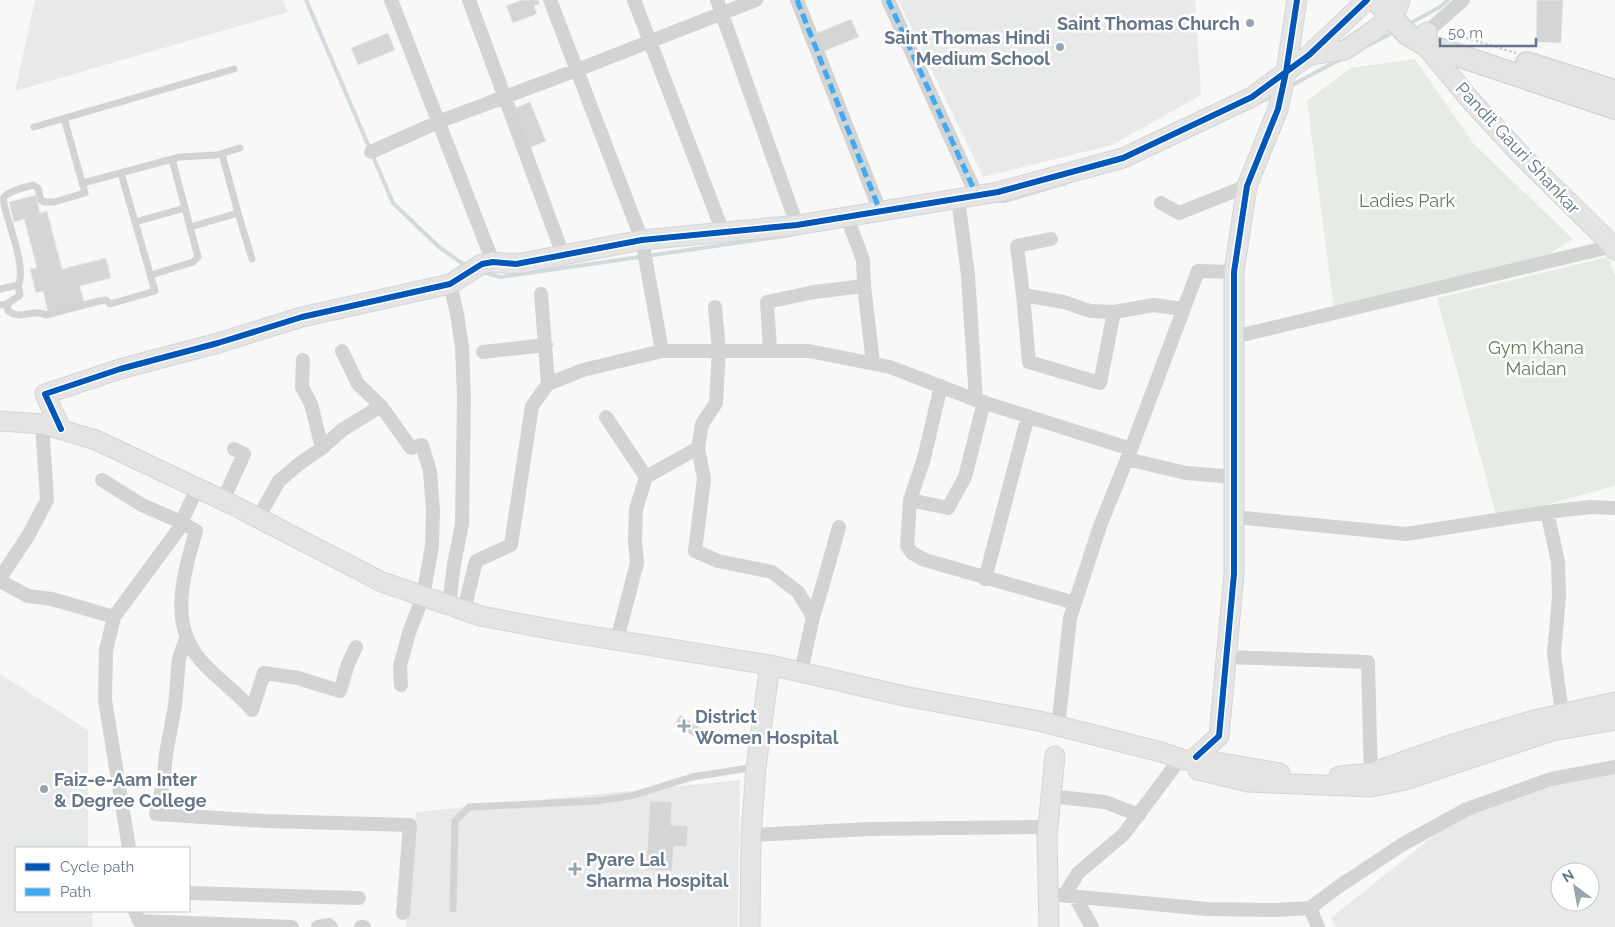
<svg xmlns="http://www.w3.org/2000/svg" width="1615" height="927" viewBox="0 0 1615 927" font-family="Raleway,sans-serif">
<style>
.built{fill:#e8eae9;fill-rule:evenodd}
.green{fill:#e7ebe5}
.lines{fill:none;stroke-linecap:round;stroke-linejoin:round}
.stream{stroke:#d2dade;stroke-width:4}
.building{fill:#d4d5d6;stroke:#e8e8e6}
.secondary-casing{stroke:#d3d5d6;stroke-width:21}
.primary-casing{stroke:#d3d5d6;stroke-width:24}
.path{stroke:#cecfd1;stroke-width:2.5;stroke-dasharray:2.5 2.5;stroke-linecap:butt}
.lane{stroke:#d2d3d3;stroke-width:7}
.street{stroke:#d2d3d3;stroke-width:14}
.secondary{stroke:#e4e4e4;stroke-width:19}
.primary{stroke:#e4e4e4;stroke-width:21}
.quiet{stroke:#3fa9f5;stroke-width:5;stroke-dasharray:10 5;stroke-linecap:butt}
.cycleway-casing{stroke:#fff;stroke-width:9}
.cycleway{stroke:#0057b8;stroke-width:6}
.poi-dot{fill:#98a4b0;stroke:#fff;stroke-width:2}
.labels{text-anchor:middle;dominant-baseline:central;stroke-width:5;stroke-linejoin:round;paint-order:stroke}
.poi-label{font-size:18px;font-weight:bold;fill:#65768a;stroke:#fff;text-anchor:start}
.street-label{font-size:18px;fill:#65768a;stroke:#fff}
.park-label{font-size:18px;fill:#647a60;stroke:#fff}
</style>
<rect width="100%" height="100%" fill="#f8f8f7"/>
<path class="built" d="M35,0h248l5,12 -273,79z
M898,0h297l6,95 -89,50 -129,32z
M0,674l88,56v118h-72v63h76l1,16h-93z
M1615,768v159h-279l-5,-9 136,-109zM1560,872h30v30h-30z
M740,780l-2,147h-332l10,-115z"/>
<path class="green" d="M1415,59l58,84 100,96 -24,15 -215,55 -27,-208 44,-33z
M1608,257l7,18v211l-78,21 -41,7 -59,-216z"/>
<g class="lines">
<path class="stream" d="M306,0l87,203 46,44 27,19
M1407,25l33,-18 8,-7
M1367,46l27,-14
M1290,86l51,-27
M1257,104l18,-10
M998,201h7l61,-18
M482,272l19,5 291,-42"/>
</g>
<path class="building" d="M522,0h16l2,4 -6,2 3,8 -24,9 -7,-17z
M1537,0h26l-2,43 -25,-1z
M851,19l8,18 -37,15 -7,-18z
M388,33l7,17 -37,15 -7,-17z
M530,102l16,39 -17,7 -16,-39z
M36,195l4,18 7,-2 15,58 44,-11 5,20 -31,8 4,16 -36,10 -5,-21 -7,2 -6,-24 7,-1 -13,-49 -10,3 -5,-20z
M680,715l24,15 -5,9 -25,-14z
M650,801l22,1 -1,23 17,1 -1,21 -13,-1 -2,25 -26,-1z"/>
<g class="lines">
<g class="secondary-casing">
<path id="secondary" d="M1427,32l-3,12 48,58 51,55 90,89 2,4
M1309,55l36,-5 31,-21 21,-20 3,-9
M0,421l42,3 54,16 137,65 149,77 99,34 79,15 210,34 134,31 135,25 122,31 23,8
M61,429l-16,-35 75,-25 98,-26 84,-26 148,-33 32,-20 11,-2 23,2 126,-24 155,-15 201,-33 125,-34 129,-61 57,-42 58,-55
M1196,757l23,-21 15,-162v-302l13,-86 31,-77 8,-37 11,-72
M1211,761l69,12
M1198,770l50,12 123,5 34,-7 147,-49 63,-11
M1339,776l32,-3 82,-29 81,-24 81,-18
M750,927l1,-92 5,-68 14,-102
M1049,927l-2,-90 8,-81"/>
</g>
<g class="primary-casing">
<path id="primary" d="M1376,0l31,34 17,10 191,64
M1527,63l88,28"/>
</g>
<path class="path" d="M1447,32l69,21"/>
<path class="lane" d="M34,127l200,-58
M83,183l97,-26 37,-2 23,-7
M238,213l14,46
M135,222l50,-14
M190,227l48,-14 -16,-59
M151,275l42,-13 5,-5 -26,-98
M0,289l18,-4c11,-19 -18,-78 -14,-88 6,-7 20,-9 29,-12l5,3 3,12 3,2h10l31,-9 -21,-75
M7,304l1,7c14,10 24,-3 38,4l53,-14 7,-1 4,4 45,-13 -34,-118
M0,305l7,-1 13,-9 -2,-10
M453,909l2,-88 14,-14 126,-6 36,-5 61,-19 63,-10"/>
<path class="street" d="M391,0l102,262
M469,0l94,255
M634,0l89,232
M717,0l80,225
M797,0l83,211
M888,0l89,196
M1427,32l36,-32
M371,152l67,-30 139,-52 179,-70
M958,199l10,76 8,125
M1161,203l18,10 68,-27
M847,217l16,43 1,26
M541,294l7,90
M1023,295l-6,-49 34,-7
M1114,312l-14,71 -71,-21 -6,-67 41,7 26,9 24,1 40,-7 29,4
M1234,337l379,-91
M770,350l-3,-48 47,-10 50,-6 9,77
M342,351l16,33 23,22
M662,351h147l81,16 86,33 155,49
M483,352l63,-7
M303,360l-1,27 9,17 11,44
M941,386l-17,72 -14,42 -3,46 5,7 13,7 150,43
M606,417l40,60
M698,448l6,31 -9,72 23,10 54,11 26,20 15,25 -12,55
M1127,459l59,14 49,4
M102,480l40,25 39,17 15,9c-13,46 -29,96 9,134 15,16 33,28 47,45l12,-37 34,5 42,13 8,-27 8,-17
M223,500l21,-46 -10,-5
M910,500l38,8 17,-31 19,-75
M1547,512l11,50 1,34 -5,58 8,59
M1235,517l171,17 141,-22 44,-5 24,1
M258,518l21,-37 20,-17 23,-16 20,-18 39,-24 30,42 11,-3 8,26 3,40 -1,35 -9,50 -14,37 -9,33 1,19
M0,578l28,-42 19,-36 -5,-76
M985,579l43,-163
M0,581l28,15 24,3 62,18
M449,605l5,-41 8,-40 2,-127 -2,-50 -5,-33 -7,-30
M464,610l12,-49 35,-16 21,-139 16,-22 35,-14 79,-19 -20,-111 -92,-240
M813,617l12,-40 14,-50
M186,639l-7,19 -4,48 -9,48 -3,30 -7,30 109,7 145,4 -7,88
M617,640l20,-77 -2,-22 1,-32 10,-32 52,-29 4,-24 14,-21 3,-53 -4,-43
M1226,657l142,5 3,119
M1058,727l12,-109 30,-92 31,-77 67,-178 36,1
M1051,799l7,-2 47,5 34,13
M751,835l119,-6 178,-2
M129,848l-24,-148 1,-50 8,-33 64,-87 19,-42
M189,893l170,5
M1048,894l159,15 68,1 35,-2 28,-21 65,-43 64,-35 84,-30 64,-12
M1064,896l14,-23 45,-38 57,-76
M1075,897l17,30
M1310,908l8,19
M135,911l4,10 153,6
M318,927l11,-2 2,2
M361,927h3"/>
<use href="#secondary" class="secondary"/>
<use href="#primary" class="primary"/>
<path class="quiet" d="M797,0l83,211
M888,0l89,196"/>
<g class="cycleway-casing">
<path id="cycleway" d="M61,429l-16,-35 75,-25 98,-26 84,-26 148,-33 32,-20 11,-2 23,2 126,-24 155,-15 201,-33 125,-34 129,-61 57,-42 58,-55
M1196,757l23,-21 15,-162v-302l13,-86 31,-77 8,-37 11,-72"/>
</g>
<use href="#cycleway" class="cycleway"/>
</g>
<g class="poi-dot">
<circle cx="1250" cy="23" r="5"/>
<circle cx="1060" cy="47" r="5"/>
<path d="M681.5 718.5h5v5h5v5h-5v5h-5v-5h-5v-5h5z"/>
<circle cx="44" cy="789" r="5"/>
<path d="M572.5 861.5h5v5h5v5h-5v5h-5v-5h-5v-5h5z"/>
</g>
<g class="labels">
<g class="poi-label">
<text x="1240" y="23" text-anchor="end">Saint Thomas Church</text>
<text x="1050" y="37" text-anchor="end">Saint Thomas Hindi<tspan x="1050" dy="21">Medium School</tspan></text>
<text x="695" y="716">District<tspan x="695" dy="21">Women Hospital</tspan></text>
<text x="54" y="779">Faiz-e-Aam Inter<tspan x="54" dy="21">&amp; Degree College</tspan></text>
<text x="586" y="859">Pyare Lal<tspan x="586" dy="21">Sharma Hospital</tspan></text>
</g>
<g class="street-label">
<text transform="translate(1518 148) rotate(47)">Pandit Gauri Shankar</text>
</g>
<g class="park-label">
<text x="1407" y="200">Ladies Park</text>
<text x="1536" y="347">Gym Khana<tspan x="1536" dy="21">Maidan</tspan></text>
</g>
</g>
<rect x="15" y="847" width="175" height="65" fill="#ffffff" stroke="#c1c8d0"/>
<rect x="25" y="863" width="25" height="8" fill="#0057b8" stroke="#c1c8d0"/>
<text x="60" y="872" font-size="15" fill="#65768a">Cycle path</text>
<rect x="25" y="888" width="25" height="8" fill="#3fa9f5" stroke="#c1c8d0"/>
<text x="60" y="897" font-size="15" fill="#65768a">Path</text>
<g transform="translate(1575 887) rotate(328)"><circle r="24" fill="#ffffff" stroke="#c1c8d0"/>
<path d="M0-4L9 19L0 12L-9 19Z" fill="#98a4b0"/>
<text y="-8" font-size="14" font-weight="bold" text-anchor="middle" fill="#65768a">N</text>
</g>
<path d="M1440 38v8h96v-8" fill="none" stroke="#65768a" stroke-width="2.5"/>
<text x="1448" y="38" font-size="15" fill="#65768a" stroke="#ffffff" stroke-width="4" paint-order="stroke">50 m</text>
</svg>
